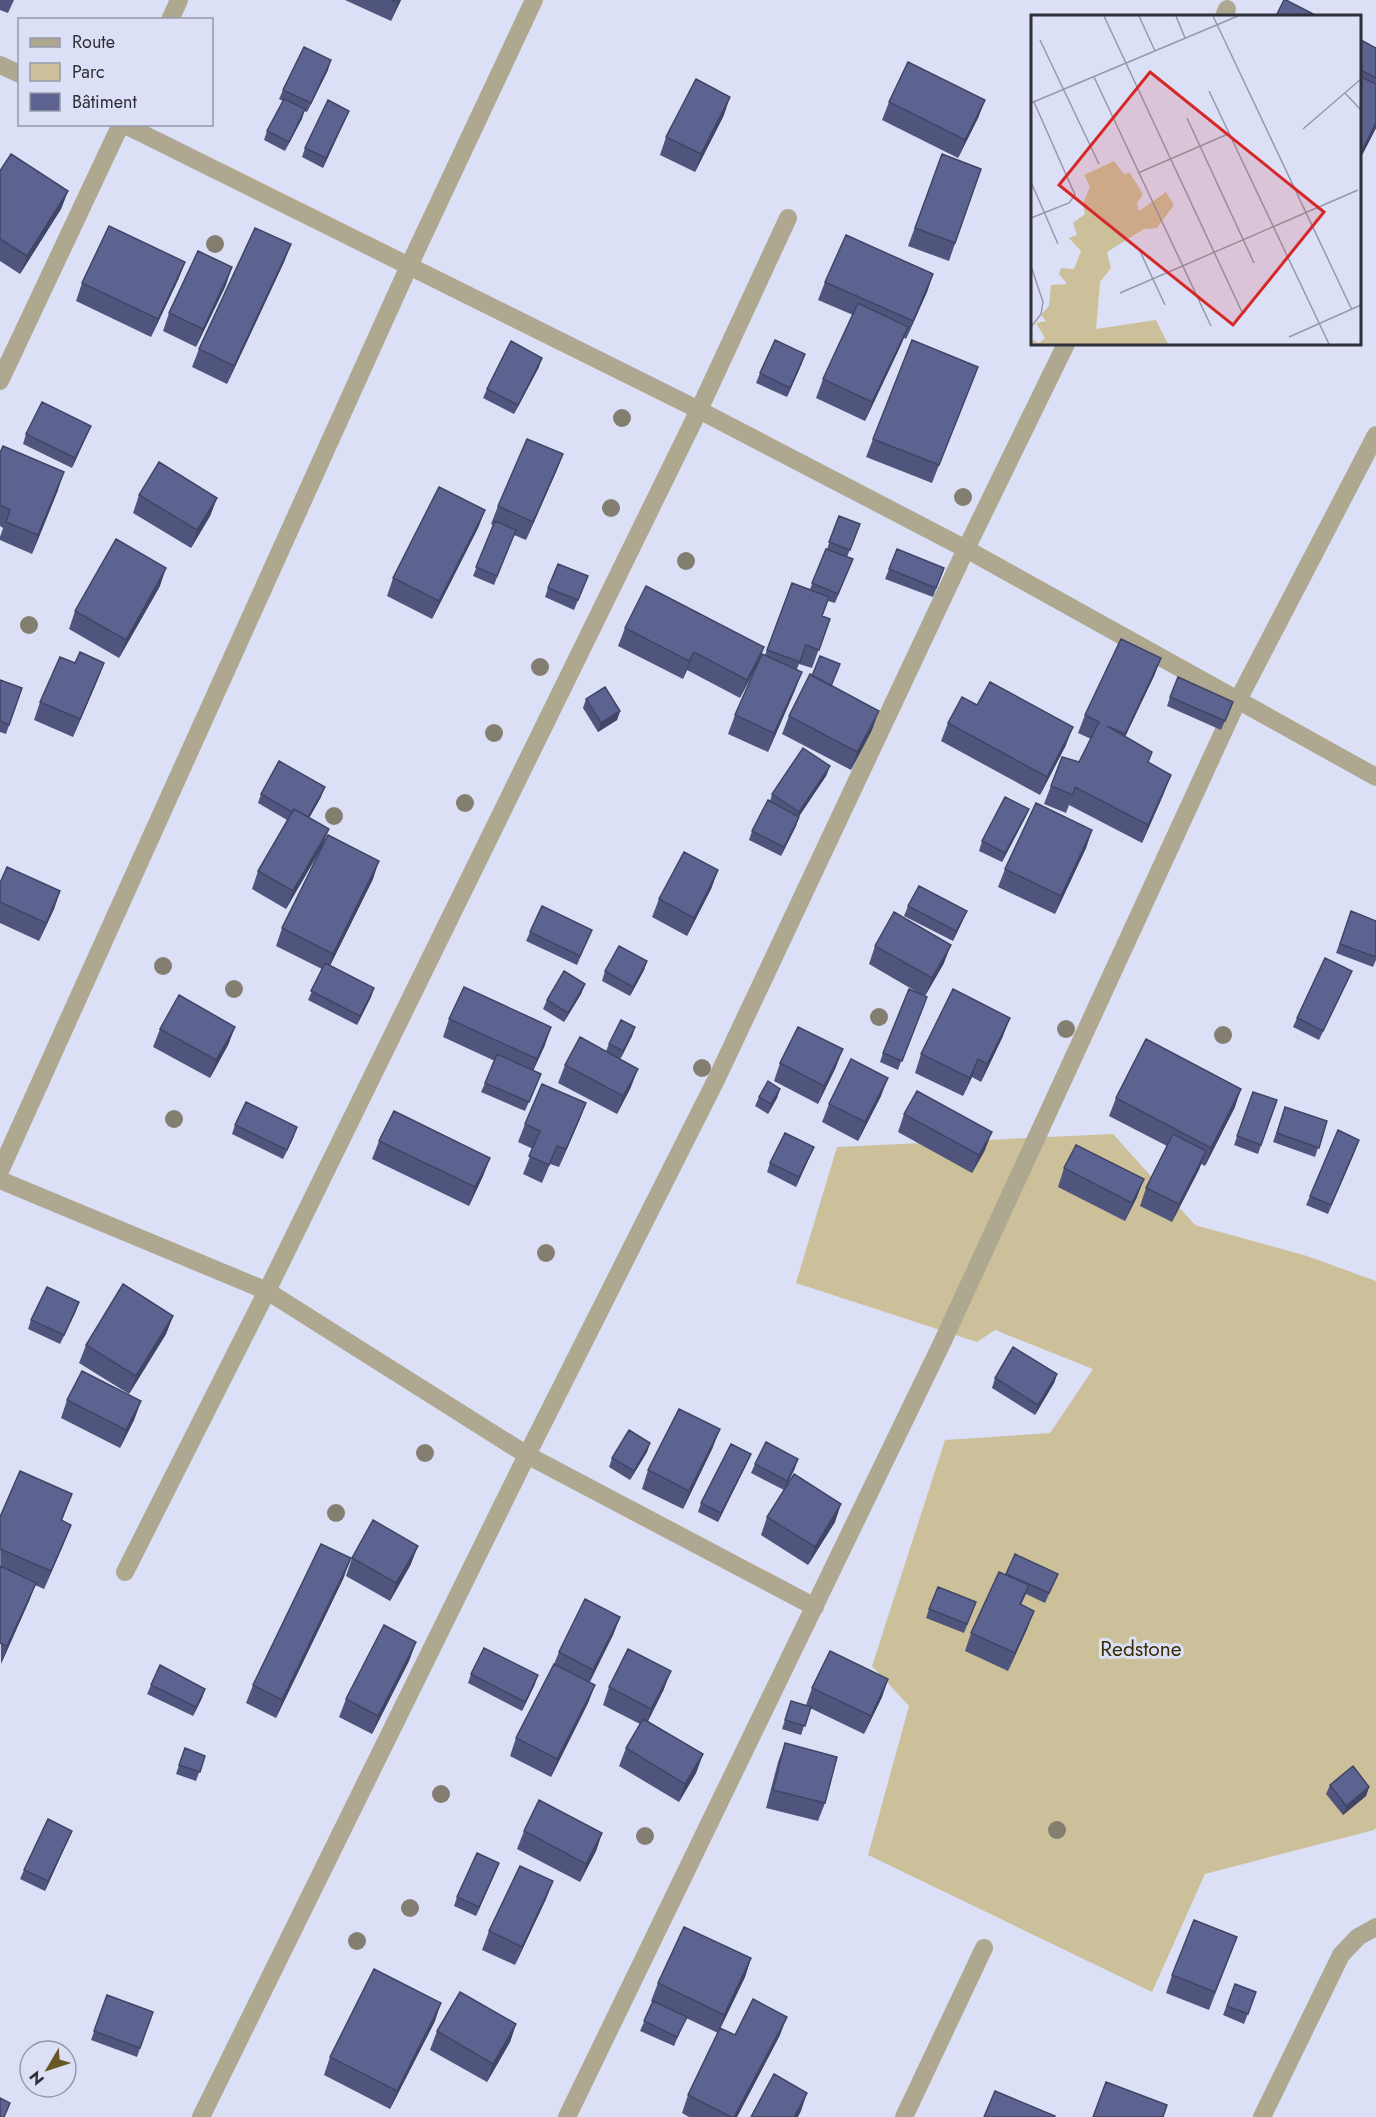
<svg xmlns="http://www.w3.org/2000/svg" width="1376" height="2117" viewBox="0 0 1376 2117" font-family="Jost,sans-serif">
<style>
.green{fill:#ccc09a}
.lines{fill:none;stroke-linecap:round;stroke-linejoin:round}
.minor{stroke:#afa891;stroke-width:18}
.tree{fill:#837e70}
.wall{fill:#50557d}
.shaded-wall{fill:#414566}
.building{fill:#5d6391;stroke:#414566;stroke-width:1.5}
.labels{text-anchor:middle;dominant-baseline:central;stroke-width:6;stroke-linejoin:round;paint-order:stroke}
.park-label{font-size:21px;fill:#3a2e01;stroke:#dce0f7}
.inset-road{fill:none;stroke:#9699ab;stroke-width:1.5}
.view{fill:#d62828;fill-opacity:0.15;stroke:#d62828;stroke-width:3}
.inset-edge{fill:none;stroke:#2e2f38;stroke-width:3}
</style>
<rect width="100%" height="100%" fill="#dce0f7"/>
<path class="green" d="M1113,1134l82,91 112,31 69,25v547l-2,2 -169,44 -53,118 -284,-137 41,-149 -37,-40 73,-226 105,-7 43,-64 -98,-39 -18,12 -181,-59 41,-136z"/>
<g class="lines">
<path class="minor" d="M1224,16l3,-7
M170,20l9,-20
M0,65l20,9
M123,124l576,286 267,139 410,228
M0,381l121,-257
M0,1171l409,-905 125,-266
M0,1180l267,111 260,164 288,152
M125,1572l142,-281 432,-881 89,-192
M201,2117l326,-662 189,-375 250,-531 100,-205
M567,2117l375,-774 296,-643 138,-265
M904,2117l80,-169
M1262,2117l79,-162 17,-18 18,-10"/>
</g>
<g class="tree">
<circle cx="215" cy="244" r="9"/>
<circle cx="622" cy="418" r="9"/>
<circle cx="963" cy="497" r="9"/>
<circle cx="611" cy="508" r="9"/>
<circle cx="686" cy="561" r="9"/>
<circle cx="29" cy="625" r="9"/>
<circle cx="540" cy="667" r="9"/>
<circle cx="494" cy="733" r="9"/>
<circle cx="465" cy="803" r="9"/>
<circle cx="334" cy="816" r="9"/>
<circle cx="163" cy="966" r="9"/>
<circle cx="234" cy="989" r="9"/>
<circle cx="879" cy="1017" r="9"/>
<circle cx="1066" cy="1029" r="9"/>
<circle cx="1223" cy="1035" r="9"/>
<circle cx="702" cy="1068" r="9"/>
<circle cx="174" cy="1119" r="9"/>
<circle cx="546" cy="1253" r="9"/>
<circle cx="425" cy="1453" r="9"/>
<circle cx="336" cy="1513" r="9"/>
<circle cx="441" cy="1794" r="9"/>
<circle cx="1057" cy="1830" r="9"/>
<circle cx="645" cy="1836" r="9"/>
<circle cx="410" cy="1908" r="9"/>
<circle cx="357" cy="1941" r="9"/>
</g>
<path class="wall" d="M0,0h14l-6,13 -8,-3z
M345,0h56l-10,21z
M1359,39l17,9v80l-17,33z
M328,70l-21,42 -3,-1 -19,40 -21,-11 3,-9 16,-30 -4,-2 4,-9z
M985,100l-7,18 -20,40 -76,-38 7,-18z
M349,111l-4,9 -22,48 -21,-11 3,-9z
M724,115l-29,57 -35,-17 6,-18z
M942,154l39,15 -32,92 -41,-15z
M0,171l68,20 -7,18 -41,65 -20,-13z
M291,244l-7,18 -57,122 -35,-17 7,-18z
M185,262l-7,18 -27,57 -75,-36 6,-18z
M933,274l-6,18 -21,47 -2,-1 -39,83 -49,-23 7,-19 30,-64 -35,-15 7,-18z
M226,285l-30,62 -33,-16 6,-18z
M802,363l-15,34 -31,-14 4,-10z
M539,367l-25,47 -31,-16 4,-9z
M978,367l-46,116 -66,-26 7,-18z
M26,434l61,1 -15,33 -49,-24z
M0,453l58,37 -26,64 -32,-14v-3l3,-9 -3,-2z
M563,454l-7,18 -30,68 -12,-5 -20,50 -21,-9 20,-51 -2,-1 7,-18z
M139,495l78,3 -7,18 -19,32 -58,-35z
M485,510l-7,18 -46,91 -45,-23 6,-18z
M839,516l21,8 -13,33 6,2 -18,44 -7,-2 -6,15 8,3 -18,49 -13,-4 -2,5 -2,21 -27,62 -40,-18 7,-19 30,-60 27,-72 18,6 16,-40h1z
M897,549l47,19 -11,29 -48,-18z
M588,576l-14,34 -29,-13 3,-9z
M160,586l-41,72 -50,-29 6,-18z
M625,628l139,19 -24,51 -53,-28 -4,9 -65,-33z
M1161,658l-7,18 -29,60 24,26 15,31 -22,50 -73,-38 -3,8 -22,-9 18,-47 17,5 12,-23 -13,-6 7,-18z
M104,663l-7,18 -24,56 -39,-17 6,-18z
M0,680l22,8 -16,46 -6,-2z
M831,686l41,44 -21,40 -69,-36 7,-18z
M1170,697l63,5 -12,28 -54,-24z
M586,699l34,12 -3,9 -19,12 -15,-24z
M948,723l118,22 -26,50 -99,-54z
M830,766l-4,10 -27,40 -3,10 -15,30 -32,-16 3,-9 18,-30 2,-7z
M261,794l60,3 -12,21 13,29 -36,62 -34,-20 6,-18 29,-51 -29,-17z
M1029,809l-4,9 -23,44 -23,-11 3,-10z
M1092,830l-6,18 -31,66 -57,-27 7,-18z
M718,870l-7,19 -24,47 -35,-19 7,-18z
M373,879l-43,86 44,23 -3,9 -14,28 -49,-25 14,-31 -46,-23 6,-18z
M0,883l60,8 -6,18 -15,32 -39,-18z
M908,906l55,14 -10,21 -49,-25z
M1351,911l25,10v39l-3,7 -37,-14z
M592,930l-15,35 -51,-24 4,-9z
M875,946l69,17 -19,33 -27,74 -18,-8 3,-9 39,-58 -53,-31z
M647,961l-3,9 -14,26 -28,-15 3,-10z
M1352,971l-4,9 -29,60 -26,-13 4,-9z
M585,984l-4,10 -17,28 -21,-13 4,-9z
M449,1019l96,26 -12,26 4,12 -12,28 -44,-19 14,-31 -52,-24z
M235,1027l-7,18 -18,33 -57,-31 7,-18z
M635,1027l-3,9 -12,23 11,28 -14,27 -59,-31 7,-18 41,-14 3,-7z
M1003,1036l-22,46 -9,-5 -9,19 -48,-23 6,-19z
M780,1063l56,4 -18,37 -44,-23z
M780,1089l-3,9 -9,16 -13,-8 4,-9z
M1253,1092l24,8 -19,54 -24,-9z
M881,1096l-23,45 -36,-19 7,-18z
M1116,1098l119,9 -30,59 -4,-2 -29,58 -32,-16 6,-18 21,-42 -58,-30z
M586,1103l-7,18 -20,46 -9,-3 -8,19 -19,-9 10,-25 -15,-7 7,-18z
M1285,1107l42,14 -12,36 -42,-15z
M904,1114l81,36 -13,23 -74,-41z
M235,1125l59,11 -11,23 -51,-25z
M379,1141l111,17 -7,18 -14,30 -97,-47z
M814,1147l-18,40 -29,-15 3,-9z
M1356,1149l-28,65 -22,-9 4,-9z
M1064,1168l73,29 -12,24 -67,-34z
M76,1311l-16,33 -32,-15 3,-9z
M173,1316l-7,18 -37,60 -50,-31 7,-18z
M1057,1374l-3,9 -19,32 -43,-27 3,-10z
M67,1400l74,1 -7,19 -14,28 -59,-30z
M650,1443l-3,9 -17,28 -21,-13 3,-9z
M713,1447l-30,62 -41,-20 6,-19z
M747,1463l-29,59 -20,-10 3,-9z
M755,1464l40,4 -10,21 50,33 -27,43 -47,-30 6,-18 17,-27 -33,-17z
M72,1494l-10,27 2,22 -20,46 -9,-4 -6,16 -28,63 -1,-147z
M1015,1554l39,29 -9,20 -19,-9 -5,11 13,6 -7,18 -19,42 -43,-20 6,-18 34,-58z
M352,1558l59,6 -21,37 -44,-25z
M344,1577l-68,141 -30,-15 7,-18z
M976,1602l-12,31 -38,-15 3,-9z
M620,1617l-7,18 -24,47 6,3 -7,18 -37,74 -41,-21 6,-18 38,-74 5,-12z
M416,1642l-7,19 -37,73 -33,-17 7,-18z
M471,1674l64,10 -13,27 -54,-28z
M888,1679l-6,18 -18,37 -54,-26 -9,27 -19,-6 9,-28 15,4 6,-17z
M151,1685l54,4 -3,9 -9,18 -46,-22z
M609,1687l55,2 -16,32 55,33 -7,19 -17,29 -60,-36 7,-18 14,-24 -37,-19z
M785,1743l40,60 -7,18 -52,-13 12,-46z
M185,1748l20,8 -9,25 -20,-7z
M1330,1785l39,2 -3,9 -23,19 -17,-21z
M524,1831l78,2 -6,18 -16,31 -63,-33z
M68,1840l-23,51 -25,-12 4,-9z
M495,1873l-19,43 -22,-10 3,-9z
M553,1881l-7,18 -31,66 -33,-15 7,-19z
M1237,1937l-28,73 -43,-17 6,-18z
M751,1958l-6,19 -27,56 -32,-15 -12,28 -34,-15 13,-29 -2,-1 7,-18z
M1235,1984l21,8 -12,32 -21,-9z
M107,1995l46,17 -16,45 -46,-17z
M435,2021l-45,88 -66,-34 6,-18z
M516,2024l-6,18 -23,40 -57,-32 7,-19z
M735,2035h45l-43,82h-48l-7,-4 6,-18z"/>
<path class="shaded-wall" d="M399,0h2l-10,21z
M331,60l-3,10 -21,42 4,-9z
M730,97l-6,18 -29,57 6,-18z
M985,100l-7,18 -20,40 7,-18z
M305,109l-3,10 -17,32 4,-9z
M349,111l-4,9 -22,48 3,-10z
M1376,123v5l-17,33v-5z
M68,191l-7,18 -41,65 7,-18z
M291,244l-7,18 -57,122 7,-18z
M185,262l-7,18 -27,57 7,-18z
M232,267l-6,18 -30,62 7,-18z
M933,274l-6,18 -21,47 7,-18z
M908,327l-7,18 -36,76 7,-19z
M805,354l-3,9 -15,34 3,-9z
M542,358l-3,9 -25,47 4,-9z
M91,426l-4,9 -15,33 3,-10z
M563,454l-7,18 -30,68 7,-18z
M64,472l-6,18 -26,64 6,-19z
M217,498l-7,18 -19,32 6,-18z
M485,510l-7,18 -46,91 7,-18z
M166,568l-6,18 -41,72 7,-18z
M764,647l-7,19 -17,32 7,-18z
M694,652l-7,18 -4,9 6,-18z
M1161,658l-7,18 -36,76 7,-18z
M104,663l-7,18 -24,56 7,-18z
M802,672l-7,18 -27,62 6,-19z
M620,711l-3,9 -19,12 3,-9z
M879,711l-7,19 -21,40 6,-18z
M1073,727l-7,18 -26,50 7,-18z
M830,766l-4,10 -30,45 3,-9z
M1171,775l-7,18 -22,50 6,-18z
M325,787l-4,10 -18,32 3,-9z
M1029,809l-4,9 -23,44 3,-9z
M799,817l-3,9 -15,30 3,-9z
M329,829l-7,18 -36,62 7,-18z
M1092,830l-6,18 -31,66 6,-18z
M379,861l-6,18 -46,93 6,-18z
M718,870l-7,19 -24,47 7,-18z
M60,891l-6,18 -15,32 7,-18z
M967,911l-4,9 -10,21 3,-10z
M951,945l-7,18 -19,33 7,-18z
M647,961l-3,9 -14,26 3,-9z
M585,984l-4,10 -17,28 4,-9z
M374,988l-3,9 -14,28 3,-9z
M1010,1018l-7,18 -22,46 6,-18z
M235,1027l-7,18 -18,33 6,-18z
M551,1027l-6,18 -15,32 7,-18z
M635,1027l-3,9 -12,24 3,-9z
M843,1049l-7,18 -18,37 6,-18z
M978,1059l-6,18 -9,19 7,-18z
M638,1069l-7,18 -14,27 6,-18z
M888,1078l-7,18 -23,45 7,-19z
M780,1089l-3,9 -9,16 3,-10z
M1241,1089l-6,18 -30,59 6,-18z
M586,1103l-7,18 -20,46 7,-18z
M297,1127l-3,9 -11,23 4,-9z
M992,1132l-7,18 -13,23 7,-18z
M814,1147l-4,9 -14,31 3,-10z
M1206,1151l-7,19 -27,52 7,-18z
M490,1158l-7,18 -14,30 6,-19z
M1144,1179l-7,18 -12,24 7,-18z
M79,1302l-3,9 -16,33 4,-9z
M173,1316l-7,18 -37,60 7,-18z
M1057,1374l-3,9 -19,32 3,-10z
M141,1401l-7,19 -14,28 6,-18z
M720,1429l-7,18 -30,62 6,-18z
M650,1443l-3,9 -17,28 4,-9z
M751,1454l-4,9 -29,59 3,-9z
M798,1459l-3,9 -11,22 3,-9z
M841,1504l-6,18 -27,43 7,-18z
M71,1525l-7,18 -20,46 7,-18z
M418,1546l-7,18 -21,37 6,-18z
M351,1558l-7,19 -68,141 6,-18z
M36,1583l-7,18 -28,63 6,-18z
M1034,1611l-7,18 -19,42 7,-18z
M620,1617l-7,18 -26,53 6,-18z
M416,1642l-7,19 -37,73 6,-18z
M671,1671l-7,18 -19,38 6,-18z
M538,1675l-3,9 -13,27 3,-9z
M888,1679l-6,18 -18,37 7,-18z
M595,1685l-7,18 -37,74 6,-18z
M205,1689l-3,9 -9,18 3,-9z
M703,1754l-7,19 -17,29 6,-18z
M1369,1787l-3,9 -23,19 3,-9z
M72,1831l-4,9 -23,51 3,-10z
M602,1833l-6,18 -16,31 6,-18z
M499,1863l-4,10 -19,43 3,-9z
M553,1881l-7,18 -31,66 7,-18z
M751,1958l-6,19 -27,56 6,-18z
M441,2003l-6,18 -45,88 7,-18z
M787,2017l-7,18 -43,82h-3z
M516,2024l-6,18 -23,40 6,-18z
M807,2093l-6,18 -3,6h-4z"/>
<path class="building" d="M391,0h8l-1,3z
M1284,0h2l31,16h-41z
M1359,39l17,9v30l-17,-9z
M304,47l27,13 -20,43 -28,-13z
M908,62l77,38 -20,40 -76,-38z
M1359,76l17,8v39l-17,33z
M696,79l34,18 -29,57 -35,-17z
M284,99l21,10 -16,33 -22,-11z
M328,100l21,11 -23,47 -21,-10z
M11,154l57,37 -41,65 -27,-17v-68z
M942,154l39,15 -26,74 -40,-15z
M109,226l76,36 -27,57 -76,-36z
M255,228l36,16 -57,122 -35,-17z
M846,235l87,39 -20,47 -88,-39z
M198,251l34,16 -29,62 -34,-16z
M858,303l50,24 -36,75 -49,-23z
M775,340l30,14 -15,34 -30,-15z
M912,340l66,27 -39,98 -66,-26z
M511,341l31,17 -24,47 -31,-16z
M42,402l49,24 -16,32 -49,-24z
M527,439l36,15 -30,68 -35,-16z
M3,446l61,26 -26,63 -32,-13 4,-12 -10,-5v-52z
M159,462l58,36 -20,32 -58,-35z
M439,487l46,23 -46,91 -46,-23z
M839,516l21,8 -10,26 -21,-8z
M495,521l21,9 -19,46 -21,-9z
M116,539l50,29 -40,72 -51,-29z
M826,549l27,10 -15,35 -26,-11z
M897,549l47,19 -8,20 -47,-19z
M558,564l30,12 -10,24 -30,-12z
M792,583l37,14 -7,19 8,3 -11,31 -13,-5 -6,17 -33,-12z
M646,586l118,61 -17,33 -53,-28 -5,9 -64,-33z
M1121,639l40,19 -36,76 -18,-8 45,26 -4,10 23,13 -23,50 -73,-38 -2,8 -22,-9 11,-29 17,5 20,-40 -14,-7z
M80,652l24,11 -24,56 -40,-17 20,-45 15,6z
M762,654l40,18 -28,61 -39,-18z
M820,656l20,8 -9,22 -19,-10z
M810,674l69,37 -22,41 -68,-36z
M1178,677l55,25 -8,19 -55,-24z
M0,680l22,8 -13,37 -9,-4z
M990,682l83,45 -26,50 -99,-54 14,-26 15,8z
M605,687l15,24 -19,12 -15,-24z
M803,748l27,18 -31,46 -27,-18z
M279,761l46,26 -17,30 -14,-8 -2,3 -31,-18z
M1005,797l24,12 -24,44 -23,-12z
M768,800l31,17 -15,30 -32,-16z
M1036,803l56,27 -31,66 -56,-27z
M294,809l35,20 -36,62 -35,-20z
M328,835l51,26 -46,93 -51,-26z
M684,852l34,18 -24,48 -35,-19z
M7,867l53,24 -14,32 -46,-21v-19z
M919,886l48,25 -11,20 -48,-25z
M542,906l50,24 -12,26 -50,-24z
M1351,911l25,10v36l-36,-13z
M894,912l57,33 -19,33 -57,-32z
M619,946l28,15 -14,26 -28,-16z
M1325,958l27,13 -29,60 -26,-13z
M325,963l49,25 -14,28 -49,-25z
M564,971l21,13 -17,29 -21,-13z
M464,987l87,40 -14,32 -88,-40z
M909,989l18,8 -25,64 -19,-8z
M953,989l57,29 -23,46 -9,-5 -8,19 -49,-24z
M179,995l56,32 -19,33 -56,-31z
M621,1020l14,7 -12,24 -14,-7z
M798,1027l45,22 -19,37 -44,-23z
M580,1037l58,32 -15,27 -58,-31z
M1146,1039l95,50 -30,59 -95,-50z
M497,1054l44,20 -12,28 -44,-19z
M851,1059l37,19 -23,44 -36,-18z
M768,1081l12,8 -9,15 -12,-7z
M542,1084l44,19 -20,46 -9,-3 -8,19 -20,-9 11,-25 -15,-7z
M917,1091l75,41 -13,23 -75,-41z
M1253,1092l24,8 -16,45 -24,-9z
M246,1102l51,25 -10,23 -52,-25z
M1285,1107l42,14 -8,27 -42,-15z
M394,1111l96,47 -15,29 -96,-46z
M1338,1130l21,10 -28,65 -21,-9z
M785,1133l29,14 -15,30 -29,-14z
M1173,1134l33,17 -27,53 -33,-16z
M1076,1145l68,34 -12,24 -68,-35z
M123,1284l50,32 -37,60 -50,-31z
M47,1287l32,15 -15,33 -33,-15z
M1013,1347l44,27 -19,31 -43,-27z
M82,1371l59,30 -15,29 -59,-30z
M679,1409l41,20 -31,62 -41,-21z
M629,1430l21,13 -16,28 -22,-13z
M766,1442l32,17 -11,22 -32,-17z
M731,1444l20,10 -30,59 -20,-10z
M20,1471l52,23 -11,26 10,5 -20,46 -51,-22v-32z
M794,1474l47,30 -26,43 -48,-30z
M373,1520l45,26 -22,37 -44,-25z
M321,1544l30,14 -69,142 -29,-15z
M1015,1554l43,20 -9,19 -43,-19z
M0,1566l36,17 -29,63 -7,-3z
M999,1572l30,13 -9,19 14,7 -19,42 -44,-20z
M938,1587l38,15 -9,22 -38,-15z
M585,1599l35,18 -27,53 -34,-18z
M384,1625l32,17 -38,74 -32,-17z
M484,1648l54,27 -13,27 -54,-28z
M628,1649l43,22 -20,38 -42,-22z
M830,1651l58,28 -17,37 -59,-28z
M554,1664l41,21 -38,74 -41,-21z
M160,1665l45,24 -9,18 -45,-22z
M791,1701l20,6 -6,19 -20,-6z
M643,1719l60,35 -18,30 -59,-36z
M785,1743l52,14 -12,46 -52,-13z
M185,1748l20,8 -5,16 -21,-7z
M1353,1766l16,21 -23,19 -16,-21z
M539,1800l63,33 -16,31 -62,-33z
M48,1819l24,12 -24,50 -24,-11z
M477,1853l22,10 -20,44 -22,-10z
M520,1866l33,15 -31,66 -33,-16z
M1194,1920l43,17 -22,55 -43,-17z
M684,1927l67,31 -27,57 -66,-32z
M374,1969l67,34 -44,88 -67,-34z
M1235,1984l21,8 -8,22 -21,-8z
M460,1992l56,32 -23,40 -56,-33z
M107,1995l46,17 -13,36 -46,-17z
M753,1999l34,18 -53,100h-3l-43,-22 32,-67 15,7z
M653,2001l34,16 -10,20 -33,-16z
M774,2074l33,19 -13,24h-43z
M1106,2082l61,23 -4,12h-70z
M995,2091l60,25 -1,1h-70z
M0,2098l10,5 -6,14h-4z"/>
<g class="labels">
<g class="park-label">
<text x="1141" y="1649">Redstone</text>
</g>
</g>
<g transform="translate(1031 15)">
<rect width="330" height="330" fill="#dce0f7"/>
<path d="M83,146l10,13 6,-1 13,21 -6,9 2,8 27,-19 8,13 -17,23 -13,1 -37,23 4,16 -11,14 -4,47 60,-9 12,24h-137v-5l8,4 6,-5 -9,-15 10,-2 -5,-6 8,-9 2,-21 16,-1 -8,-10 2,-6 13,1 7,-18 -12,-13 8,-3 -4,-12 12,-9 -2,-10 7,-17 -6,-12z" fill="#ccc09a"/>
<path class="inset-road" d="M73,1l138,296M108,1l16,35M145,1l9,22M182,1l139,294M9,25l59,124M63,62l117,249M178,76l120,253M314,78l16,17M0,88l207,-87M156,103l67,145M272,114l58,-50M107,158l90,-39M0,167l27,62M0,203l38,-15 6,-8 -41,-93M108,234l26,56M0,251l12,36 -2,12 -10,13M89,278l238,-103M258,322l72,-32"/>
<path class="view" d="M119,57l174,140 -91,113 -174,-140z"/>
<rect width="330" height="330" class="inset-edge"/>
</g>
<rect x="18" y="18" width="195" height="108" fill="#dce0f7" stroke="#9699ab" stroke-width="1.5"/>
<rect x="30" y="38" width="30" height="9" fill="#afa891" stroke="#9699ab" stroke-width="1.5"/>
<text x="72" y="48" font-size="18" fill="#2e2f38">Route</text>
<rect x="30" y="63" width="30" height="18" fill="#ccc09a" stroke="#9699ab" stroke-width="1.5"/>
<text x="72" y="78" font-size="18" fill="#2e2f38">Parc</text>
<rect x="30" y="93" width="30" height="18" fill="#5d6391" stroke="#9699ab" stroke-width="1.5"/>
<text x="72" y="108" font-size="18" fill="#2e2f38">Bâtiment</text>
<g transform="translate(48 2069) rotate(231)"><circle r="28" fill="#dce0f7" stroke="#9699ab" stroke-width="1.5"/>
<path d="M0-4.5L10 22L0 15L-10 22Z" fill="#675825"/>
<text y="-9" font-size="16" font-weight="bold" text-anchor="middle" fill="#2e2f38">N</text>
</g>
</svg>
